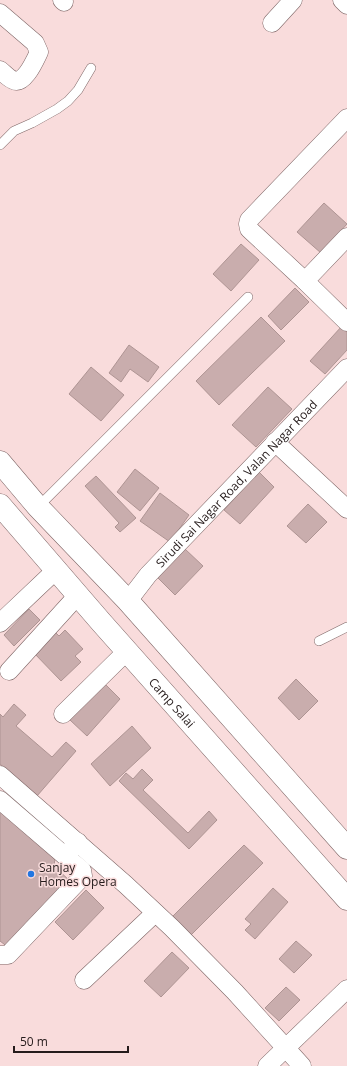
<svg xmlns="http://www.w3.org/2000/svg" width="347" height="1066" viewBox="0 0 347 1066" font-family="'Open Sans',sans-serif">
<style>
.building{fill:#c9adad;stroke:#ae9493}
.lines{fill:none;stroke-linecap:round;stroke-linejoin:round}
.lane-casing{stroke:#7e6666;stroke-width:10}
.street-casing{stroke:#7e6666;stroke-width:19}
.primary-casing{stroke:#7e6666;stroke-width:23}
.lane{stroke:#fff;stroke-width:9}
.street{stroke:#fff;stroke-width:18}
.primary{stroke:#fff;stroke-width:22}
.poi-dot{fill:#2276e1;stroke:#f9dcdc;stroke-width:1.5}
.labels{text-anchor:middle;dominant-baseline:central;stroke-width:3;stroke-linejoin:round;paint-order:stroke}
.street-label{font-size:12px;fill:#251b1b;stroke:#f9dcdc}
.poi-label{font-size:12px;fill:#251b1b;stroke:#f9dcdc;text-anchor:start}
</style>
<rect width="100%" height="100%" fill="#f9dcdc"/>
<path class="building" d="M324,203l23,21 -26,29 -24,-21z
M241,244l18,16 -28,31 -18,-17z
M295,288l14,14 -28,28 -13,-14z
M261,317l24,24 -66,64 -23,-24z
M342,326l5,5v19l-22,24 -15,-13z
M129,345l30,22 -11,15 -18,-13 -9,13 -12,-9z
M91,367l33,28 -23,26 -32,-27z
M268,387l24,22 -36,38 -24,-22z
M135,469l24,19 -19,23 -23,-19z
M259,472l15,15 -34,37 -16,-14z
M96,476l40,42 -16,14 -5,-5 4,-4 -34,-37z
M160,493l29,22 -19,27 -30,-21z
M308,504l19,18 -21,21 -19,-17z
M185,549l18,17 -28,29 -18,-18z
M29,609l11,11 -26,26 -10,-11z
M52,629l7,7 6,-6 18,19 -8,7 6,6 -20,19 -28,-29z
M296,679l22,22 -19,19 -21,-22z
M104,683l16,16 -33,37 -17,-16z
M14,704l12,11 -10,11 36,31 14,-15 10,9 -39,45 -37,-32v-50l3,3z
M132,726l19,22 -41,38 -19,-22z
M142,769l11,11 -10,10 45,43 21,-22 8,9 -28,29 -70,-68 7,-8 7,6z
M0,804l55,54 -1,8 17,16 -62,66 -9,-7z
M244,845l19,18 -74,74 -19,-18z
M273,888l15,14 -33,37 -10,-9 6,-6 -6,-5z
M86,890l18,18 -31,32 -18,-18z
M296,941l16,14 -18,18 -15,-14z
M172,952l17,16 -28,29 -17,-16z
M286,987l14,13 -21,21 -14,-13z"/>
<g class="lines">
<g class="lane-casing">
<path id="lane" d="M0,145l14,-14 18,-8 25,-14 11,-8 10,-11 13,-22
M38,507l210,-210
M319,641l28,-14"/>
</g>
<g class="street-casing">
<g id="street">
<path d="M62,0l2,2"/>
<path d="M342,0l5,5"/>
<path d="M0,13l35,30 4,9c-4,8 -15,34 -26,28 -5,-2 -9,-7 -13,-10"/>
<path d="M272,23l21,-23"/>
<path d="M347,237l-42,44 42,41"/>
<path d="M305,281l-56,-52 -1,-5 1,-4 98,-102"/>
<path d="M275,442l72,67"/>
<path id="s1" d="M128,601l20,-26 199,-207"/>
<path d="M0,623l56,-53"/>
<path d="M9,671l69,-76"/>
<path d="M63,714l64,-63"/>
<path d="M0,775l126,110 46,43 63,64 67,74"/>
<path d="M0,800l65,56"/>
<path d="M0,955h8l75,-79 -1,-6 -17,-14 13,-14"/>
<path d="M84,980l71,-67"/>
<path d="M267,1066l80,-77"/>
</g>
</g>
<g class="primary-casing">
<g id="primary">
<path d="M0,462l38,45 90,94 219,247"/>
<path id="s2" d="M0,505l101,117 246,277"/>
</g>
</g>
<use href="#lane" class="lane"/>
<use href="#street" class="street"/>
<use href="#primary" class="primary"/>
</g>
<circle class="poi-dot" cx="31" cy="874" r="4"/>
<g class="labels">
<g class="street-label">
<text stroke="none"><textPath href="#s1" startOffset="160">Sirudi Sai Nagar Road, Valan Nagar Road</textPath></text>
<text stroke="none"><textPath href="#s2" startOffset="262">Camp Salai</textPath></text>
</g>
<g class="poi-label">
<text x="39" y="867">Sanjay<tspan x="39" dy="14">Homes Opera</tspan></text>
</g>
</g>
<path d="M14 1046v6h114v-6" fill="none" stroke="#251b1b" stroke-width="2"/>
<text x="20" y="1046" font-size="12" fill="#251b1b" stroke="#f9dcdc" stroke-width="3" paint-order="stroke">50 m</text>
</svg>
